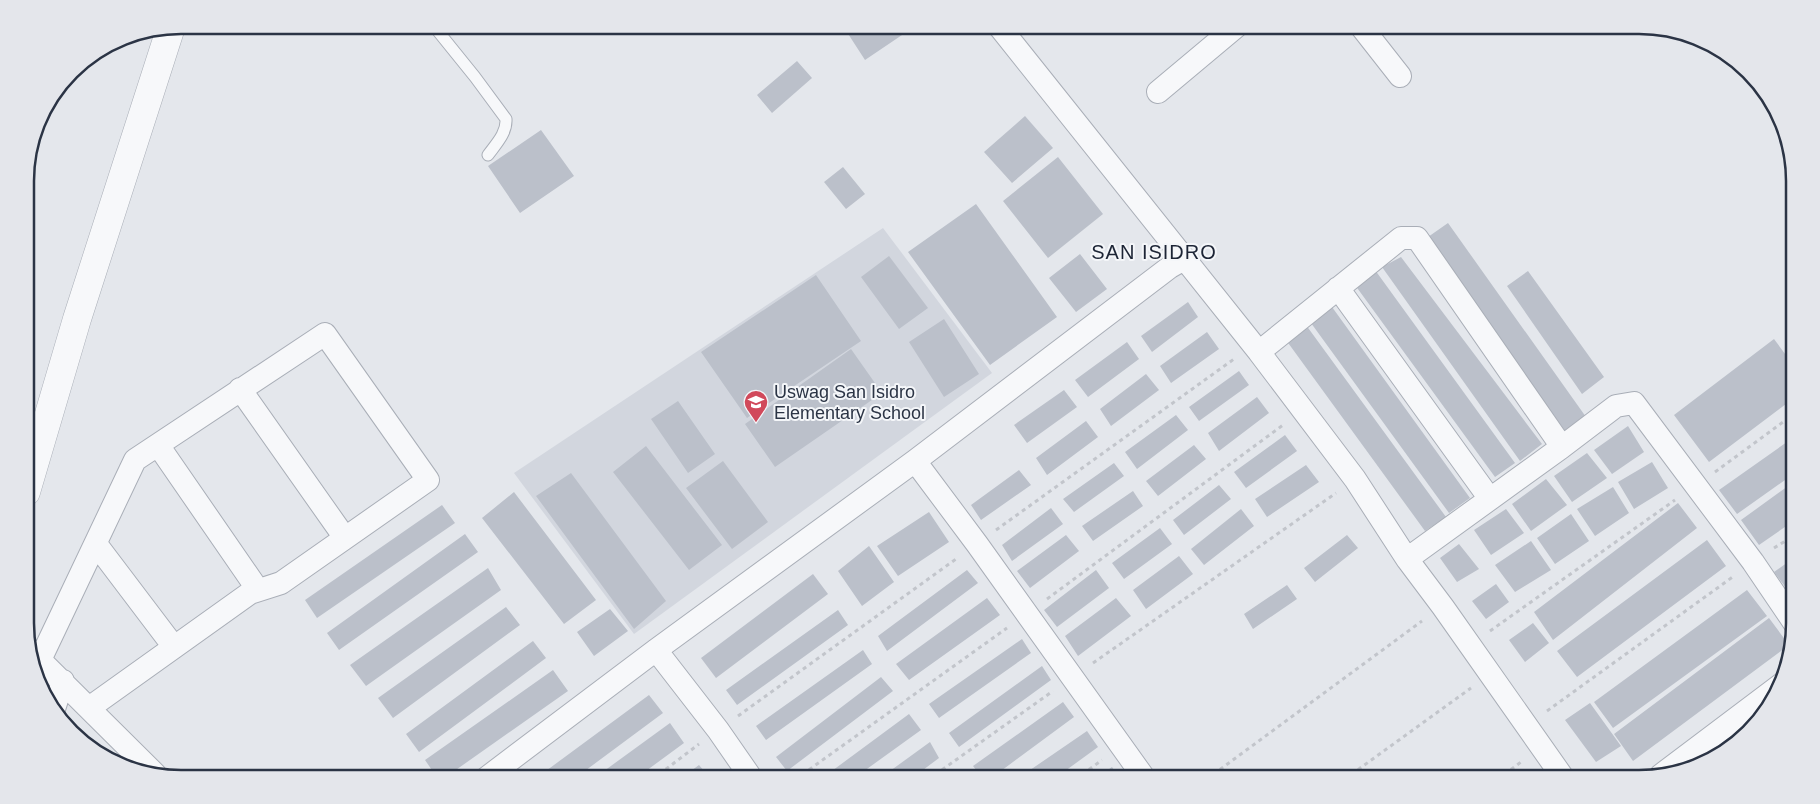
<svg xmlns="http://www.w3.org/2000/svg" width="1820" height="804" viewBox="0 0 1820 804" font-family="Helvetica,sans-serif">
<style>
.built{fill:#d2d6de}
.building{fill:#bbc0ca}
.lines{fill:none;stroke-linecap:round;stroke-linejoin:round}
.service-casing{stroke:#a9aeb7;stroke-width:13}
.minor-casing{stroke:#a9aeb7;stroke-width:24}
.tertiary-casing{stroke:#a9aeb7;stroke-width:29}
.path{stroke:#c2c5cb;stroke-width:3;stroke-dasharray:4 4;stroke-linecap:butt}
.service{stroke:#f7f8fa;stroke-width:11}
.minor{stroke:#f7f8fa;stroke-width:22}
.tertiary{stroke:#f7f8fa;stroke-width:28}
.labels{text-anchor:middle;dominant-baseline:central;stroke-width:4;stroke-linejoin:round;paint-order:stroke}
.poi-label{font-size:18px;fill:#2b3445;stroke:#f4f6f9;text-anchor:start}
.quarter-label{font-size:20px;letter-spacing:1px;fill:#1d2536;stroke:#f4f6f9}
.rim{fill:none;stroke:#2b3445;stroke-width:2.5}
</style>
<rect width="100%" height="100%" fill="#e4e7ec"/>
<path class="built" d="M883,228l109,145 -358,261 -120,-161z"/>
<path class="building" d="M845,25h55l5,8 -40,27 -22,-34z
M797,61l15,17 -40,35 -15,-18z
M1025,116l28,32 -41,35 -28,-31z
M541,130l33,46 -54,37 -32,-47z
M1058,157l45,57 -55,44 -45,-57z
M843,167l22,27 -19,15 -22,-27z
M976,204l81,113 -67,48 -82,-113z
M1448,223l138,194 -21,14 -137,-194z
M1080,254l27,35 -31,23 -27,-34z
M889,256l39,52 -29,21 -38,-52z
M1401,257l141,187 -22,17 -138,-194z
M1375,270l140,193 -20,14 -140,-192z
M1528,271l76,106 -22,17 -75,-108z
M816,275l45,66 -114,77 -46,-66z
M1188,302l10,15 -46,35 -11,-16z
M1332,307l138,191 -21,15 -138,-190z
M944,319l35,55 -35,23 -35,-55z
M1306,325l140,192 -21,14 -139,-191z
M1207,332l12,17 -48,34 -11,-17z
M1774,339l20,27v32l-85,64 -35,-47z
M1127,342l12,17 -51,38 -13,-17z
M851,349l31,44 -107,74 -30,-43z
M1239,371l10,14 -50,36 -10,-14z
M1146,374l13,16 -48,36 -11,-17z
M1064,390l13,17 -50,36 -13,-18z
M1257,397l12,16 -50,38 -11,-18z
M678,401l37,53 -27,19 -37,-54z
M1176,415l12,15 -51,39 -12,-17z
M1086,421l12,16 -51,38 -11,-17z
M1628,426l16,26 -32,22 -18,-24z
M1285,435l12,16 -51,37 -12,-16z
M1794,437l1,36 -58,41 -18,-24z
M1194,445l12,14 -48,37 -12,-15z
M646,446l76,99 -33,25 -76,-98z
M1587,453l20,25 -35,24 -18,-26z
M723,461l45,61 -36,27 -46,-61z
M1652,462l16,26 -34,21 -16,-27z
M1114,463l10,13 -50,36 -11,-13z
M1306,465l13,17 -52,35 -12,-18z
M1019,470l12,15 -50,35 -10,-15z
M571,473l95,128 -32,28 -98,-133z
M1546,479l21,26 -36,26 -19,-27z
M1795,481v39l-36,25 -18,-25z
M1219,485l12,14 -47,36 -11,-15z
M1613,487l16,26 -34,23 -18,-27z
M1133,491l10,15 -50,35 -11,-15z
M514,492l82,108 -32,24 -82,-106z
M1678,503l19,25 -144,112 -19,-28z
M442,505l13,18 -138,95 -12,-18z
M1051,508l12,16 -51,37 -10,-16z
M1241,509l13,17 -50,39 -13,-16z
M1506,509l18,24 -33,22 -17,-25z
M929,512l20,30 -51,34 -21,-30z
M1571,514l18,27 -34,23 -18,-26z
M1160,528l12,16 -48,35 -12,-16z
M465,534l13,18 -139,98 -12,-17z
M1066,535l13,16 -49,37 -13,-17z
M1347,535l11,13 -43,34 -11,-14z
M1707,540l19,26 -149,111 -20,-26z
M1531,541l20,29 -36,22 -20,-27z
M1459,544l20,25 -22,13 -17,-24z
M869,546l25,36 -32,24 -24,-35z
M1179,556l14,18 -47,35 -13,-19z
M1795,557v39l-2,1 -19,-25z
M488,568l13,22 -135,96 -16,-21z
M967,570l11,13 -91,68 -9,-15z
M1096,570l13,18 -52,39 -13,-17z
M813,574l15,20 -112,84 -15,-20z
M1496,584l13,18 -23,17 -14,-18z
M1287,585l10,14 -44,30 -9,-15z
M1747,590l20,26 -154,112 -19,-26z
M987,598l13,17 -91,65 -13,-16z
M1116,598l15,18 -53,40 -13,-20z
M506,607l14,18 -127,93 -15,-20z
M610,609l18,22 -34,25 -17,-24z
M838,610l10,15 -111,80 -11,-15z
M1769,618l20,27 -156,116 -19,-27z
M1533,623l16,20 -24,19 -16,-22z
M1022,639l9,14 -92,65 -10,-14z
M533,641l13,17 -127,94 -13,-18z
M863,650l9,14 -106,76 -10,-14z
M1042,666l9,14 -92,67 -10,-14z
M553,670l15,21 -125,88h-5l-13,-19z
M881,677l12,14 -106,80 -11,-14z
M649,695l14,18 -89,66h-39z
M1063,702l11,15 -84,62h-7l-10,-13z
M1590,703l31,43 -25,16 -31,-42z
M909,714l12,16 -68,49h-32z
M670,723l14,20 -49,36h-42z
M1087,731l11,16 -44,32h-37z
M930,742l9,16 -28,21h-32z
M699,765l12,14h-31z
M1112,767l8,12h-25z"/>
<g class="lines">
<g class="service-casing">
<path id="service" d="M433,25l42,52 31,42c1,14 -10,25 -18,36"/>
</g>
<g class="minor-casing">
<path id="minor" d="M998,25l261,327 96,127 52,80 36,48 121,172
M1360,25l40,51
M1158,92l80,-67
M1338,288l152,211
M1259,352l142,-114h16l145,209
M240,389l105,149
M158,445l100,145
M915,461l62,83 168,235
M96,544l78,103
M1407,559l155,-112 54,-41 18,-3 119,159 42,62
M28,648l127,126
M656,650l62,80 34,49
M40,660l95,-200 190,-126 103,146 -147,103 -31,10 -161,115
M54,709l9,-28
M1661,775l122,-92
M485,779l171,-129 259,-189 255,-194 14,-8"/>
</g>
<g class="tertiary-casing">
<path id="tertiary" d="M26,492l51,-173 94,-292"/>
</g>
<path class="path" d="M1715,472l79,-58
M996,530l238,-171
M1774,548l21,-13
M1047,599l236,-174
M1490,631l185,-131
M1093,663l243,-170
M1547,711l187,-135
M738,716l218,-157
M653,779l46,-35
M796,779l211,-151
M929,779l124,-88
M1076,779l26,-19
M1207,779l215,-158
M1345,779l126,-91
M1498,779l23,-17"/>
<use href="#service" class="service"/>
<use href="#minor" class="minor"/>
<use href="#tertiary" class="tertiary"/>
</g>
<defs>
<g id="school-pin" transform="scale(1.25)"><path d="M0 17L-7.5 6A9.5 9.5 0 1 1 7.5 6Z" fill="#d1495b" stroke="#f4f6f9"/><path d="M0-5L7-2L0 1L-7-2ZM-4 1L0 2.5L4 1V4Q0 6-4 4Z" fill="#fff"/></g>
</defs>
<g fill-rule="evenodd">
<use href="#school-pin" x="756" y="402"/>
</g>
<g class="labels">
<g class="poi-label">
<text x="774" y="392">Uswag San Isidro<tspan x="774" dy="21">Elementary School</tspan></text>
</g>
<g class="quarter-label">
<text x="1154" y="252">SAN ISIDRO</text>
</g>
</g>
<path d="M0 0H1820V804H0ZM181 34H1639A147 147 0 0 1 1786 181V623A147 147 0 0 1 1639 770H181A147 147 0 0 1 34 623V181A147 147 0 0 1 181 34Z" fill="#e4e6eb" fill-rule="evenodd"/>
<path class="rim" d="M181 34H1639A147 147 0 0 1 1786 181V623A147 147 0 0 1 1639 770H181A147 147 0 0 1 34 623V181A147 147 0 0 1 181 34Z"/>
</svg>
